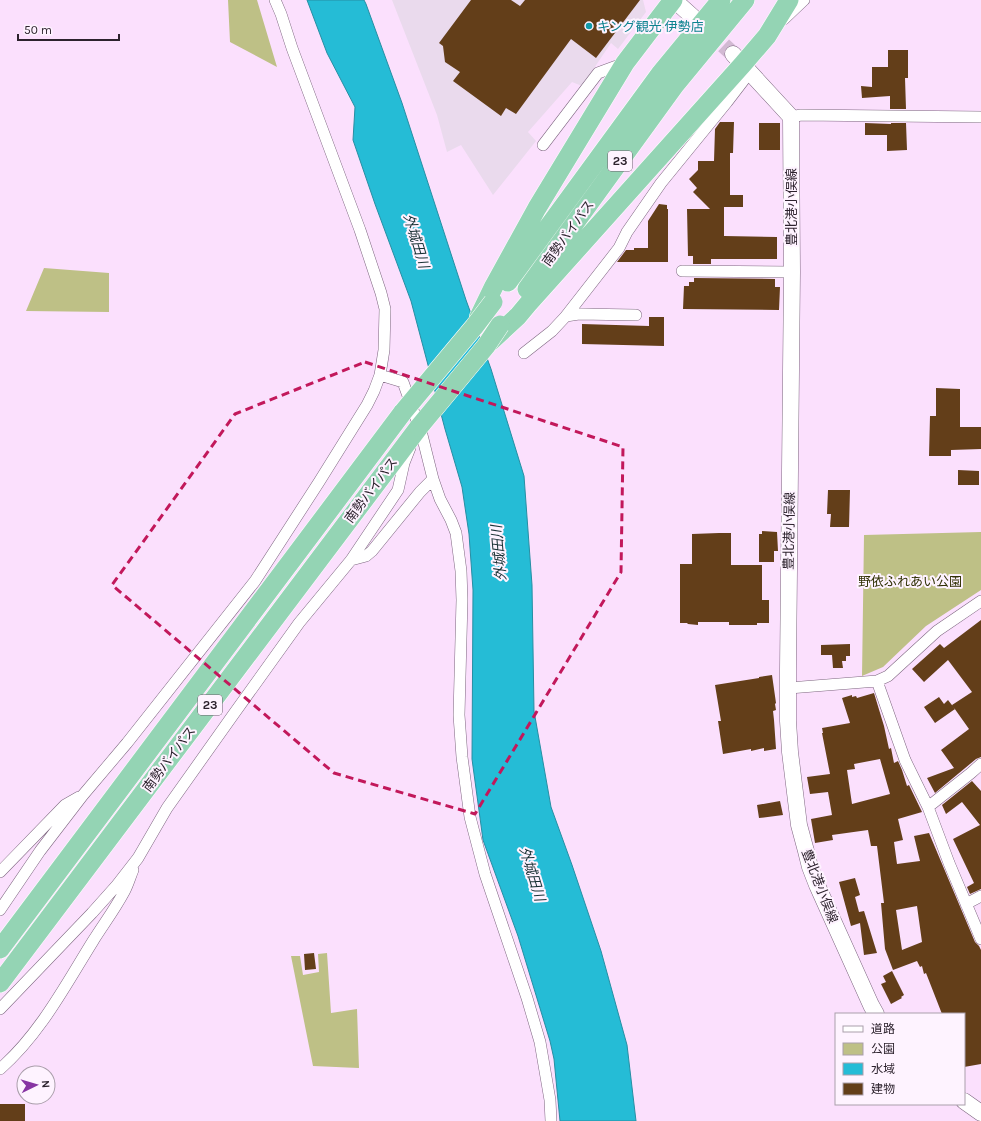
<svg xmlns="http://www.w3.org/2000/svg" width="981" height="1121" viewBox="0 0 981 1121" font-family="Karla,'Noto Sans JP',sans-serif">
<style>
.commercial{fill:#eadaed}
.green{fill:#bec086}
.water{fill:#25bcd6;stroke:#278ea3}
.building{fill:#633e19;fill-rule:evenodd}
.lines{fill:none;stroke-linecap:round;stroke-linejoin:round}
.secondary-tunnel{stroke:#d2bad3;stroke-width:16;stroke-dasharray:16 8;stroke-linecap:butt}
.minor-casing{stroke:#7e6780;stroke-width:12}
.secondary-casing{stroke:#7e6780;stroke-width:17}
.trunk-casing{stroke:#fff;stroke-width:20}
.minor{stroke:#fff;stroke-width:11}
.secondary{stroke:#fff;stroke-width:16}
.trunk{stroke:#94d4b4;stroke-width:19}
.trunk-bridge-casing{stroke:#fff;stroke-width:20;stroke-linecap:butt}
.trunk-bridge{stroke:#94d4b4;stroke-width:19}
.marked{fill:none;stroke:#c2185b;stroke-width:3;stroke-dasharray:8 5;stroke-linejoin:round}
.culture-dot{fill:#0f9aa8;stroke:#fef3ff;stroke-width:1.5}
.labels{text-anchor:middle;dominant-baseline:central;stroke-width:4;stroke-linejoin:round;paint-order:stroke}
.shield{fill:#fef3ff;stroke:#6b616c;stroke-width:1}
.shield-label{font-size:12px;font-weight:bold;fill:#2c222d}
.culture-label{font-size:13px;fill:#0d838f;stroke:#fef3ff;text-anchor:start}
.street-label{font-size:13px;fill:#2c222d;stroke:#fef3ff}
.park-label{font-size:13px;fill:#303105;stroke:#fef3ff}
.water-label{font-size:14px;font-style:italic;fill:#193135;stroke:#fef3ff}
</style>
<rect width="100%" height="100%" fill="#fbe0fd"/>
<path class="commercial" d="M392,0h251l3,12 -28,37 -7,-6 -29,43 -10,-4 -44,50 8,9 -43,54 -32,-50 -14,7 -10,-37z"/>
<path class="green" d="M228,0h29l20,67 -47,-25z
M44,268l65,5v39l-83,-1z
M981,532v58l-55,36 -43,41 -21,9 2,-141z
M327,953l4,60 26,-4 2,59 -46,-2 -22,-110h9l3,19 16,-3 -1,-18z"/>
<path class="water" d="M307,0h57l2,4 36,99 64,197 25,69 33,107 8,109 2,126 17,96 21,58 29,86 26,94 9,76h-76l-6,-62 -4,-18 -32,-105 -35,-96 -11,-81 1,-169 -4,-56 -7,-47 -17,-58 -34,-128 -36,-97 -22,-64 2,-33 -28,-54z"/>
<path class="building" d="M471,0h40l9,6 5,-6h115l-44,58 -25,-19 -55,75 -10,-6 -5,8 -48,-35 7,-9 -15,-10 -2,-16 -4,-3z
M888,50h20v28h-3l1,31h-16v-13l-28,2 -1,-12 11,1v-20h16z
M720,122h14l-1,31h-3v42h13v12h-19v29l53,1v22h-66v5h-18v-8h-5l-1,-47h23l-17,-17 4,-4 -8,-9 9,-9v-9h16l1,-32z
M759,123h21v27h-21z
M865,123l26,1v-1h15l1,27 -20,1v-16h-22z
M659,204l8,1v4h1v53h-51l9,-12h8v-2h14v-27z
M694,278l81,1v8h5l-1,23 -96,-1 1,-23h5v-4h5z
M649,317h15v29l-82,-2v-20l67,2z
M936,388l24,1v38h21v22l-30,1v6h-22l1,-40h6z
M958,470l21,1v14h-21z
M828,490h22l-1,37h-19l1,-13h-4z
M762,531l15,1 1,19h-4v11h-15v-28h3z
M719,533h12v32h31v35h7v23h-12v2h-28v-3h-31v3l-10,-1 -1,-1h-7v-59h12v-30z
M981,620v137l-5,2 -41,34 -8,-15 27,-10 -13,-18 28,-21 -17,-24 20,-13 -24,-32 -24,22 -12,-13 28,-25 4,4z
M850,644v12h-4v5h-4l1,7h-10l-1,-13h-11v-10z
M772,675l4,28 -1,1 1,6 -3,1 1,9 2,29 -12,2v-3l-13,3v-2l-28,5 -5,-33h3l-6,-36 44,-7v-1z
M874,693l10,33 5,23 2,-1 3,15 4,-2 4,9 5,16 2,-1 13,27 -24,7 5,21 -9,2 3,22 23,-3 -6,-25 15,-3 46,109 4,4 2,4v114l-17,3v-53h-22l-16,-41 -2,1 -2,-8 -2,1 -3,-6 -24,9 -8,-21 -4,-46h3l-7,-57h-6l-3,-16 -36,5 1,5 -18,3 -4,-24 21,-4 -4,-23 -18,2 -3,-17 23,-3 -8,-41h1l-1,-5 28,-5 -8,-25 10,-3v2l4,-1 1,2zM880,759l10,35 -38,10 -5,-34 8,-1 -1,-5zM917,906l5,36 -20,8 -6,-40z
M939,697l5,7 4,-4 7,9 -20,14 -11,-16z
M972,781l9,10v98l-11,5 -3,-7 7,-4 -21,-44 27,-14 -18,-23 -16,12 -4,-9z
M780,801l3,14 -24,3 -2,-13z
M855,878l5,17 -5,2 4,15 5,-1 13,42 -13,2 -4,-32 -9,3 -12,-44z
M314,953l2,16 -11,1 -1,-16z
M892,971l12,24 -3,2 1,1 -11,6 -10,-20 5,-2 -3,-6z
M0,1104h25v17h-25z"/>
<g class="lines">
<path class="secondary-tunnel" d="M706,29l27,25"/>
<g class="minor-casing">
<path id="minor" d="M784,19l20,-19
M791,117l10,-2 180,2
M543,145l55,-72 27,-10
M682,271l110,1
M566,316l13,-2 57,1
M524,353l28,-22 14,-15 53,-68 8,-16 34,-49 66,-81 23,-30
M380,375l23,7 19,53 11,44 7,20 11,21 5,13 5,38 1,29 -3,115 3,42 8,60 15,57 42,124 13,44 10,58 1,21
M351,560l15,-4 6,-5 48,-59 13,-13
M877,681l28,79 23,47 21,56 32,76
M789,688l88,-7 11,-5 49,-45 44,-30
M928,807l43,-34 10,-9
M0,872l65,-67 14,-8
M966,904l15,-8
M0,910l40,-59 43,-56 44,-52 128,-162 64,-99 48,-77 7,-14 6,-16 4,-25 1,-41 -4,-16 -21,-63 -68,-182 -11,-34 -6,-14
M0,1009l92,-96 25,-28 21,-27 29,-50 66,-93 66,-92 52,-63 47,-70 6,-27 6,-15
M0,1069c40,-35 65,-83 93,-128 10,-16 22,-32 31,-49 4,-7 6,-15 9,-22"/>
</g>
<g class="secondary-casing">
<path id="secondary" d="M674,0l19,17
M733,54l58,63 1,155 -4,397v52l2,31 9,73 7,26 4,16 7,18 54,120 5,9
M964,1101l17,12"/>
</g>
<g class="trunk-casing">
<path id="trunk" d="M508,282l152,-208 61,-74
M527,289l148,-204 70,-85
M479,317l15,-31 43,-78 88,-145 48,-63
M490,342l28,-26 10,-12 215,-240 24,-28 22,-36
M0,949l403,-537
M0,983l419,-556"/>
</g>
<use href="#minor" class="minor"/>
<use href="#secondary" class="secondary"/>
<use href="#trunk" class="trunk"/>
<g class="trunk-bridge-casing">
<path id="trunk-bridge" d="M403,412l71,-85 19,-25
M419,427l67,-81 14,-21"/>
</g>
<use href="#trunk-bridge" class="trunk-bridge"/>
</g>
<path class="marked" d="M365,362l258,85 -2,125 -146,242 -141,-41 -222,-188 123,-171z"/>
<circle class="culture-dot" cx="589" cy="26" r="4"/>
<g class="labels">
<g class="shield">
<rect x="608" y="151" width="24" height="20" rx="3"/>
<rect x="198" y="695" width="24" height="20" rx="3"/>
</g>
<g class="shield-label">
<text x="620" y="161">23</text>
<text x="210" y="705">23</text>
</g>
<g class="culture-label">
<text x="597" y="26">キング観光 伊勢店</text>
</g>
<g class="street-label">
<text transform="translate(791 207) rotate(-90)">豊北港小俣線</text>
<text transform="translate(568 233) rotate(-54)">南勢バイパス</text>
<text transform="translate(371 490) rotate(-53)">南勢バイパス</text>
<text transform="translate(789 531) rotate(-89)">豊北港小俣線</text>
<text transform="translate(169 759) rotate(-53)">南勢バイパス</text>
<text transform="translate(820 886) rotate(69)">豊北港小俣線</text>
</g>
<g class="park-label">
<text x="910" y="581">野依ふれあい公園</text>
</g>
<g class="water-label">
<text transform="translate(416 241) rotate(73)">外城田川</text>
<text transform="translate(499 553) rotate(-95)">外城田川</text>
<text transform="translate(532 874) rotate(73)">外城田川</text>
</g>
</g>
<rect x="835" y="1013" width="130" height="92" fill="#fef3ff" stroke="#aa9fab"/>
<rect x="843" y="1026" width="20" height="6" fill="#ffffff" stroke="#aa9fab"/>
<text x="871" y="1033" font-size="12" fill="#2c222d">道路</text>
<rect x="843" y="1043" width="20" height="12" fill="#bec086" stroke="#aa9fab"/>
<text x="871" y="1053" font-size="12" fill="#2c222d">公園</text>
<rect x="843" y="1063" width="20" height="12" fill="#25bcd6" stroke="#aa9fab"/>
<text x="871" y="1073" font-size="12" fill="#2c222d">水域</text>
<rect x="843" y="1083" width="20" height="12" fill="#633e19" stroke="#aa9fab"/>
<text x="871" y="1093" font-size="12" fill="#2c222d">建物</text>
<g transform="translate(36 1085) rotate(85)"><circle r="19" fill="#fef3ff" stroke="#aa9fab"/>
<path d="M0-3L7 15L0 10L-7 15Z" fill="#8734a3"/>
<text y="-6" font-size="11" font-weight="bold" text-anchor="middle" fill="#2c222d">N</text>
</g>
<path d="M18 34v6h101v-6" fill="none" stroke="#2c222d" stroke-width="2"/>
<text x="24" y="34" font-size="12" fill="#2c222d" stroke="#fef3ff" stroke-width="3" paint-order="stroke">50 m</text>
</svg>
